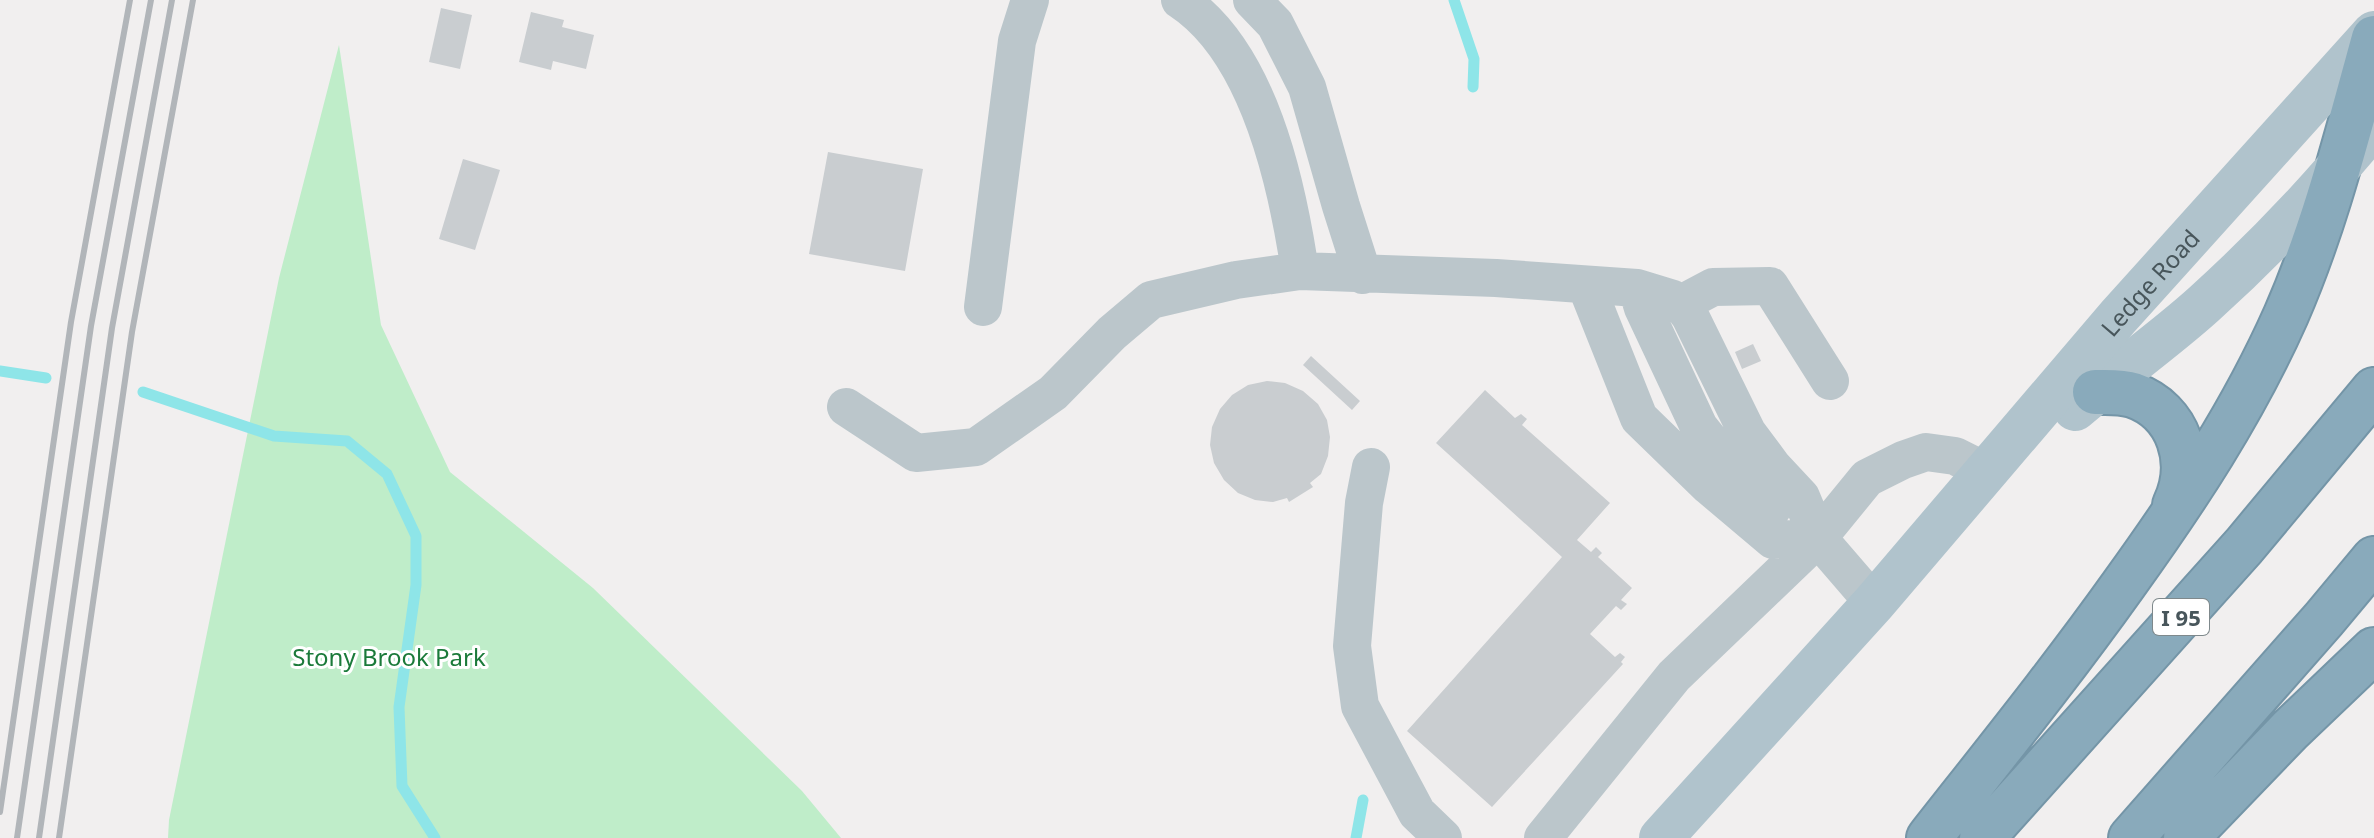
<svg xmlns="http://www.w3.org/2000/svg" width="2374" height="838" viewBox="0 0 2374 838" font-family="'Noto Sans',sans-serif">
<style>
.green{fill:#bfedc9}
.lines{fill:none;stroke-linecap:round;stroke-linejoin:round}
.stream{stroke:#8ee5e8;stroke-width:11}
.building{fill:#c9cdd0}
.highway-casing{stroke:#7495a7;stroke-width:48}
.minor{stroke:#bbc6cb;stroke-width:38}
.major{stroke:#b0c3cc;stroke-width:44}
.highway{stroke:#89aabb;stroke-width:44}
.rail{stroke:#b1b5b9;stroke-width:6}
.labels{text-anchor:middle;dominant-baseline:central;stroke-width:6;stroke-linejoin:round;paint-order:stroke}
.shield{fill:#fff;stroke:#7f898c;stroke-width:2}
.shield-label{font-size:22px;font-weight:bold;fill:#48565b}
.street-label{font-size:24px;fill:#48565b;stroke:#fff}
.park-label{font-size:24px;fill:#1b7a3a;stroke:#fff}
</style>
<rect width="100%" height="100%" fill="#f1efef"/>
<path class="green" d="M339,45l42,280 69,147 143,116 209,203 39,47h-673l1,-18 110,-542z"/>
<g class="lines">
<path class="stream" d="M1454,0l20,59 -1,28
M0,371l46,7
M143,392l131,44 73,5 40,33 29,62v49l-17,122 3,79 33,52
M1356,838l7,-38"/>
</g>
<path class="building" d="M441,8l31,7 -12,54 -31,-7z
M531,12l33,8 -2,7 32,8 -8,34 -33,-8 -2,9 -32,-8z
M828,152l95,17 -18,102 -96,-17z
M463,159l37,11 -25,80 -36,-11z
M1753,344l8,17 -19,8 -7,-17z
M1311,356l49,45 -8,9 -49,-45z
M1267,381l18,2 18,8 15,13 9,16 3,17 -2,19 -7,18 -11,9 3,4 -24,15 -2,-4 -14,4 -18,-2 -17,-7 -14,-13 -10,-17 -4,-18 2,-18 8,-18 12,-14 16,-10z
M1485,390l30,28 6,-4 6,5 -5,6 88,78 -33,37 14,12 5,-5 6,6 -4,4 34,31 -11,12 6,4 -6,6 -5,-4 -26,28 25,23 5,-4 5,4 -4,5 2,2 -131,143 -85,-76 155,-174 -126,-114z"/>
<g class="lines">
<g class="highway-casing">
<path id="highway" d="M2095,392c13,0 25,-1 38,3 47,16 62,68 42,110
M1929,838c66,-84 133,-167 195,-254 62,-86 119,-172 162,-269 39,-89 62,-183 88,-277
M1982,838l262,-292 130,-156
M2131,838l193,-219 50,-60
M2186,838l104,-108 84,-80"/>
</g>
<path class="minor" d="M1180,0c79,52 107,183 120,271
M1252,0l23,24 32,63 34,119 22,69
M1586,285l53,133 70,68 64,54 45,-2
M1637,288l6,20 56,119 52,65 21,17
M1681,304l32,-17 57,-1 60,95
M983,307l34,-266 13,-41
M846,407l70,46 60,-6 77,-54 59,-60 39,-33 85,-20 64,-9 196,7 141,10 36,11 8,5 9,12 57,116 26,35 28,30 17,41 56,65
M1371,467l-7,36 -12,143 8,60 57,107 26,25
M1543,838l131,-162 144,-138 49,-60 36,-18 23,-8 29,4 30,15"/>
<g class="major">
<path d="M2075,409c42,-36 88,-68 129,-105 62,-56 117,-114 170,-179"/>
<path id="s1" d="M1661,838l213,-235 244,-286 256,-284"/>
</g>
<use href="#highway" class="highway"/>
<path class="rail" d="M0,812l71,-490 59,-322
M17,838l74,-512 60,-326
M39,838l73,-510 60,-328
M59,838l73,-506 61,-332"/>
</g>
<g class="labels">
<rect class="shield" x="2153" y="599" width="56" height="36" rx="6"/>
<g class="shield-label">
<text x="2181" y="617">I 95</text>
</g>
<g class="street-label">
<text stroke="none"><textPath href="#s1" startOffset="740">Ledge Road</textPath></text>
</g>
<g class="park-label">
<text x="389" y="656">Stony Brook Park</text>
</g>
</g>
</svg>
